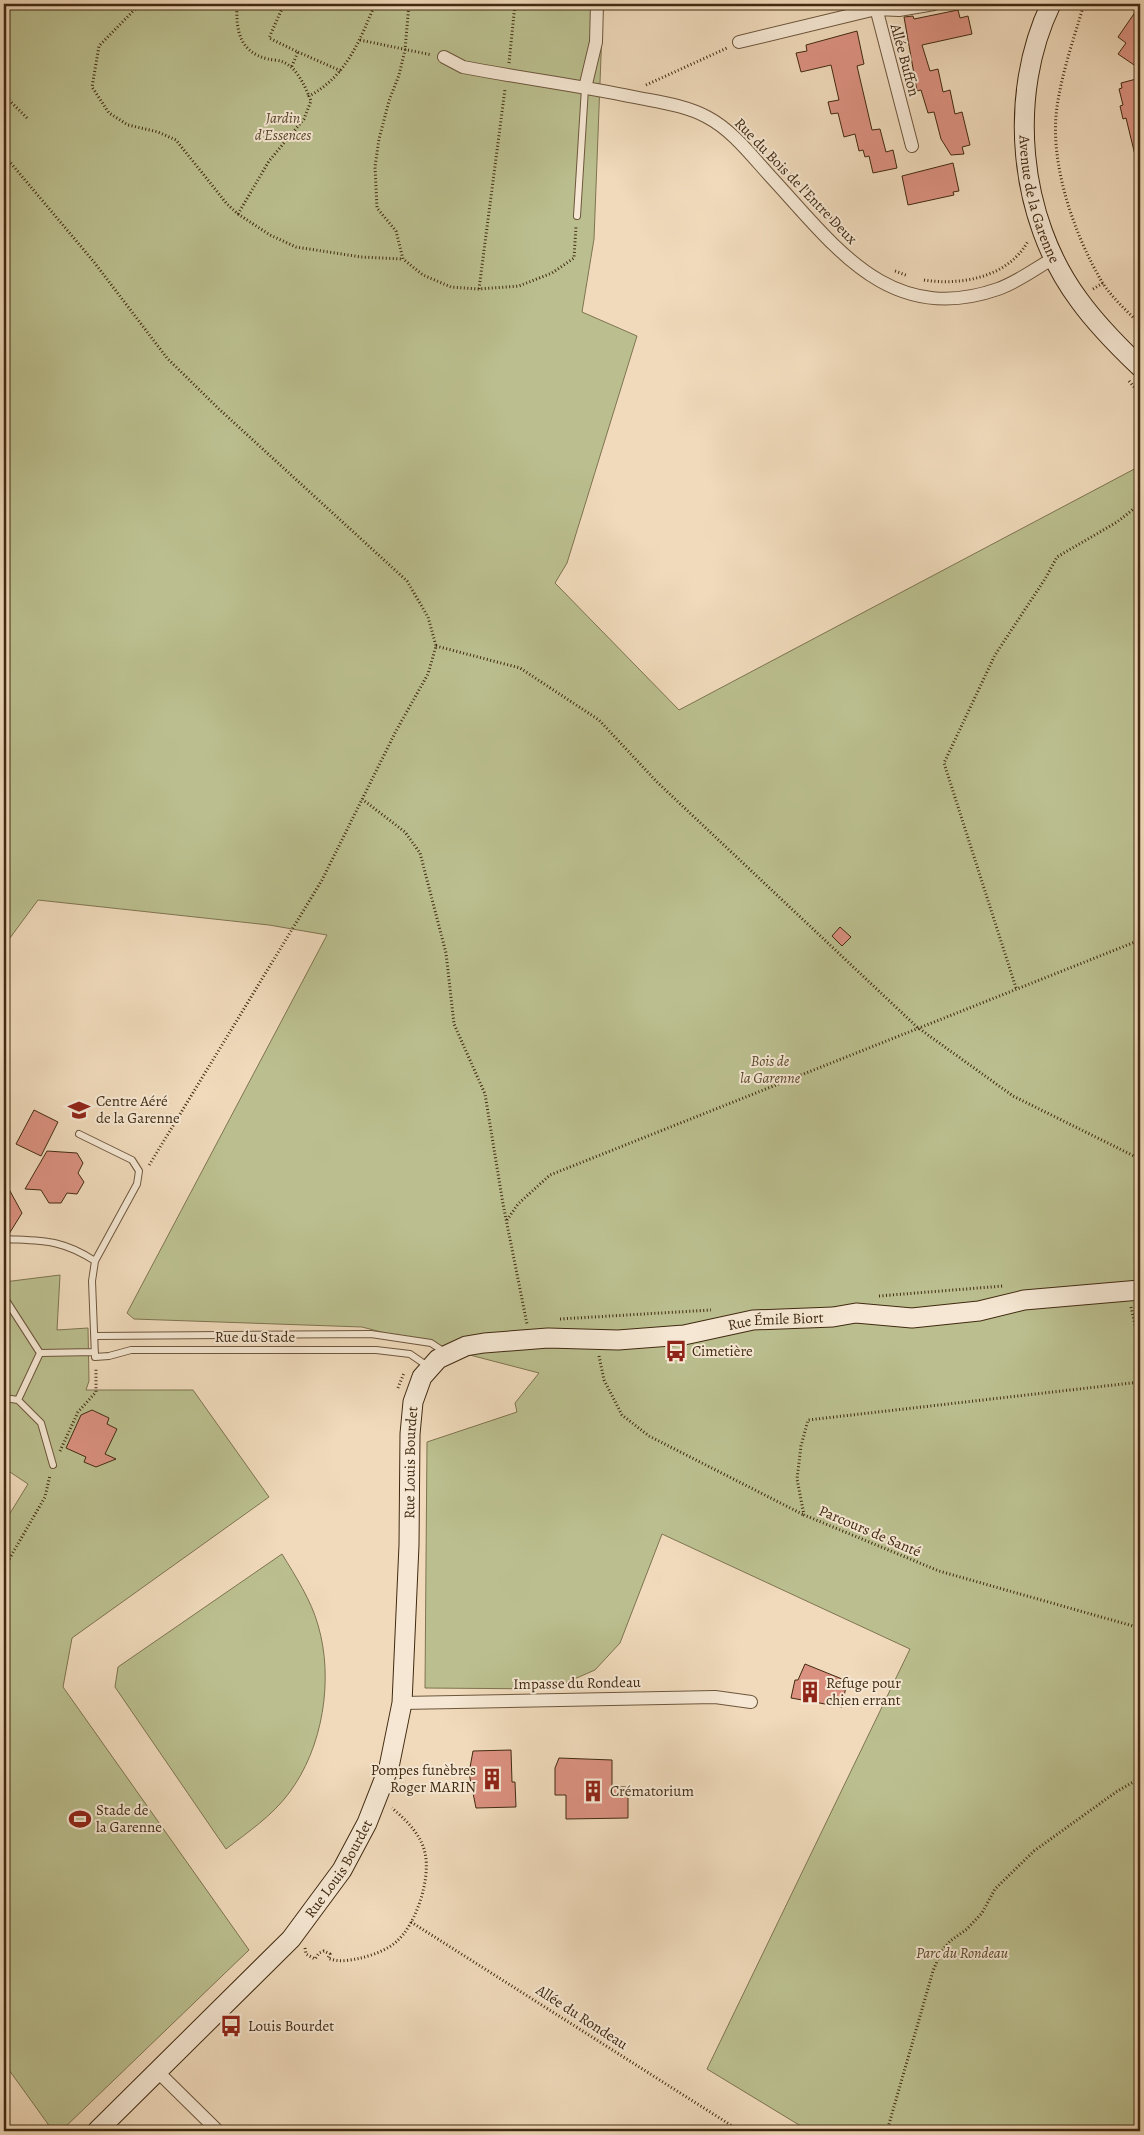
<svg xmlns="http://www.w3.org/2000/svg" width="1144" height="2135" viewBox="0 0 1144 2135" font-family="Alegreya,serif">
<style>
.green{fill:#bbbf8f;stroke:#7e7450}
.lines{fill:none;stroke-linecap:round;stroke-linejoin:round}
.stream{stroke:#77816d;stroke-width:5}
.building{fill:#db9180;stroke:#412a11}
.lane-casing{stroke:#6d563c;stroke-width:8}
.street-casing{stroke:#6d563c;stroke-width:14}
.secondary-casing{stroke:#412a11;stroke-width:21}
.path{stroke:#412a11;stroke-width:3;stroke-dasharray:1 2.5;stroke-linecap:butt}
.lane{stroke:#f5e7d3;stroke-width:6}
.street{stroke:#f5e7d3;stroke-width:12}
.secondary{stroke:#f5e7d3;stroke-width:19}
.labels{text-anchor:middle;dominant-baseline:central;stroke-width:4;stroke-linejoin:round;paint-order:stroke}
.street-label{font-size:15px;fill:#412a11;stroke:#f5e7d3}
.park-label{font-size:15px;font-style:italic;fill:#59482a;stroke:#f5e7d3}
.poi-label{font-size:15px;fill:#412a11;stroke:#f5e7d3;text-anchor:start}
</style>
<rect width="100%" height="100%" fill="#f0dabb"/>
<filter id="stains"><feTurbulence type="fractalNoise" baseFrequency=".004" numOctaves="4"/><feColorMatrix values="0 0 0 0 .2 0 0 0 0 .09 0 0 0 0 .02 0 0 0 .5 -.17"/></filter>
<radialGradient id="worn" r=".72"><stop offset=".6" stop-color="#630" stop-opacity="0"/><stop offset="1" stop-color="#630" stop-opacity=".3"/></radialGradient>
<path class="green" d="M4,4h599l-9,235 -12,73 55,24 -70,227 -12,20 124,127 461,-244v1665h-331l-102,-62 203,-420 -248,-115 -42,109 -25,27 -44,19 -126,-1 2,-246 90,-30 -2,-9 24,-30 -177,-46 -228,-8 -7,-6 200,-378 -58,-10 -231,-25 -34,46z
M60,1275l-3,55 31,-2 1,53 -3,9h107l76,107 -197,141 -9,49 186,263 -188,181h-8l-49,-68v-540l24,-39 -24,-16v-186z
M282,1554c14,23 29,46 36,71 16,54 5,123 -29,168 -17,23 -41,39 -63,56l-111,-162 3,-20z"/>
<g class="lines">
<path class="stream" d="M4,1465l1,-1"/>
</g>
<path class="building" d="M1140,5v64l-22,-15 8,-11 -8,-6z
M958,10l2,8 8,-2 4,18 -50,11 8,26 8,-2 5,23 7,-2 5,24 7,-2 8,33 -8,2 2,7 -13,1 -10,-16 -7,-27 -6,1 -7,-23 -4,1 -13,-74 9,-1 1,3z
M857,31l7,33 -7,2 15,64 8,-1 6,23 7,-2 4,18 -24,5 -4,-17 -4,1 -2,-7 -4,1 -4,-17 -11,3 -6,-24 -7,1 -3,-12 11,-2 -8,-35 -30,7 -5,-19 11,-2 -1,-6z
M1140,78v76l-5,1 -9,-37 -3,1 -3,-13 3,-1 -4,-16 3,-1 -1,-5z
M953,163l6,28 -6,1 1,3 -46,10 -6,-29z
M840,927l11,10 -9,9 -10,-10z
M34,1110l24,12 -17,34 -25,-12z
M47,1151l30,2 6,10 -5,10 6,9 -7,12 -10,-1 -6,10h-12l-8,-13 -16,-1z
M4,1180l18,33 -13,21h-5z
M92,1410l17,8 -2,6 10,5 -12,25 11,5 -20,8 -12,-5 2,-5 -20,-9 15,-33z
M805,1664l42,17 -5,26 -51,-9 4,-18h3z
M511,1750l1,32h3l1,25 -40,1 -7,-35 4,-22z
M559,1758l53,2v27h16v31l-62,1v-24h-11v-27z"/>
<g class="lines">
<g class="lane-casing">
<path id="lane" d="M577,216l8,-128
M79,1134l53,26 7,11 -2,13 -42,77 -3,20 3,76 14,-1 22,-6h245l34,4 19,13
M4,1239c39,2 57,0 91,22
M4,1297l36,56 55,-1
M95,1336l276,-2 60,9 15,10
M4,1398l14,2 22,-47
M18,1400l23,23 12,42"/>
</g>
<g class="street-casing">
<path id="street" d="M875,4l37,142
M739,42l137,-33 23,1 35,-6
M444,57l19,10c57,11 114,18 171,30 24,5 51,8 73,20 25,13 44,38 63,59 65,70 119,151 228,113 20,-7 38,-21 56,-31
M585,88l11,-46 1,-38
M402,1703l313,-6 36,5
M158,2072l60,59"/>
</g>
<g class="secondary-casing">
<g id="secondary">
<path id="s1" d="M1051,4c-44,91 -33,214 28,296 18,25 39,46 61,67"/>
<path id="s2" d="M97,2131l194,-192 51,-69 25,-47 22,-56 13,-64 7,-158 1,-111 3,-32 9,-25 16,-18 28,-13 18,-3 64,-5 70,2 66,-5 69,-15 80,-3 23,-4 56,5 67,-7 45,-11 116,-10"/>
</g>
</g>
<path class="path" d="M140,4l-41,42 -7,41 17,26 19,12 30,7 18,8 51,64 11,10 31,-53 35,-42 7,-18 -2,-5c37,-19 51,-56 66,-92
M237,4c-1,26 2,48 31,55 4,1 11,1 15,3 13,5 21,22 26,34
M284,4l-15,34 29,14 -7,16
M409,4l-4,46 -6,25 -10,26 -10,38 -4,28 2,41 19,23 7,28 20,16 28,12 28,2 40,-3 33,-13 22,-15 2,-32
M1084,4c-10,34 -22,68 -27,103 -8,56 17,127 45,175 10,16 25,29 38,42
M360,40l72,15
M298,52l43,19
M509,63l6,-59
M646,85l81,-37
M4,95l23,23
M4,155l90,107 73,96 52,51 188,172 21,36 8,29 -8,28 -32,57 -74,149 -174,287
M778,161l72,77
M238,214l32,21 26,12 65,10 42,2
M895,271l13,5
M924,280c37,6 85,-3 104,-39
M479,289l26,-200
M1093,289l10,-6
M1129,381l11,13
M436,646l84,22 79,52 58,62 260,245 96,69 127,63
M362,799l43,33 15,21 26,100 8,71 31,70 18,110 24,120
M1016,988l-72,-225 51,-108 50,-76 12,-22 60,-35 23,-18
M507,1220l11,-16 32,-29 590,-235
M879,1296l124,-10
M1131,1307l9,40
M560,1319l151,-9
M599,1356l5,24 18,35 27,21 155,79
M1140,1382l-332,38 -7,26 -4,33 7,36 135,56 201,57
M398,1388l6,-15
M60,1451l18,-39 18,-20v-24
M4,1568l41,-71 5,-22
M411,1922l329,209
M305,1948l1,6 9,5 4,-6 5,-2 6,3 -2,4c10,5 23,2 33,0 12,-3 26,-8 35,-16 20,-17 35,-63 29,-89 -4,-19 -19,-33 -33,-45
M887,2131l46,-160 8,-19 9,-11 17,-12 15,-16 13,-24 39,-38 82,-59 24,-14"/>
<use href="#lane" class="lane"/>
<use href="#street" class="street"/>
<use href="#secondary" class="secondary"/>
</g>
<defs>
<g id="school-bare" transform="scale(1.725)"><path d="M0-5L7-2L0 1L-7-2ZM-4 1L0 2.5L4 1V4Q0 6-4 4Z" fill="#8f2418" stroke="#f5e7d3" stroke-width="2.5" paint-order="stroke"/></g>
<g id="bus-bare" transform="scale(1.725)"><path d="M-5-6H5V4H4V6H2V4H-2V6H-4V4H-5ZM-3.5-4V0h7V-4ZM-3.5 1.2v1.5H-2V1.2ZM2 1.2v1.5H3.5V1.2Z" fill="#8f2418" stroke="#f5e7d3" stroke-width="2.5" paint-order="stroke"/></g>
<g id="building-bare" transform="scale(1.725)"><path d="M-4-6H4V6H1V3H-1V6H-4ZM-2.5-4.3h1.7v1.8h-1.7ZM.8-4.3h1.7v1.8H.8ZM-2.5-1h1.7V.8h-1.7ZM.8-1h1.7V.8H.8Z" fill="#8f2418" stroke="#f5e7d3" stroke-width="2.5" paint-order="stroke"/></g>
<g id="stadium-bare" transform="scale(1.725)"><path d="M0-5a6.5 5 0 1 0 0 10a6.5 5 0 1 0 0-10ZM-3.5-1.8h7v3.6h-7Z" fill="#8f2418" stroke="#f5e7d3" stroke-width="2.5" paint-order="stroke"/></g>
</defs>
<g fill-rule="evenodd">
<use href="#school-bare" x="79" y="1110"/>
<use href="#bus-bare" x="676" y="1351"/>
<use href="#building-bare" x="810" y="1692"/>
<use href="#building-bare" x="492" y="1779"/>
<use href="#building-bare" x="593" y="1791"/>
<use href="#stadium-bare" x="80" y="1819"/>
<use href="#bus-bare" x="231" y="2026"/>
</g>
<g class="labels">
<g class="street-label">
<text transform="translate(905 60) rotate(75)">Allée Buffon</text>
<text transform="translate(796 181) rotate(46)">Rue du Bois de l'Entre Deux</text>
<text stroke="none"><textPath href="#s1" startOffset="201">Avenue de la Garenne</textPath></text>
<text stroke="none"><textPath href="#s2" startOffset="1232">Rue Émile Biort</textPath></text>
<text x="255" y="1337">Rue du Stade</text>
<text stroke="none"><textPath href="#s2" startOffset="778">Rue Louis Bourdet</textPath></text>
<text transform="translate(870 1531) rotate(23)">Parcours de Santé</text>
<text transform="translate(577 1683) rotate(-1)">Impasse du Rondeau</text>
<text stroke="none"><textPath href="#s2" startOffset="358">Rue Louis Bourdet</textPath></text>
<text transform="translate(582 2017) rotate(33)">Allée du Rondeau</text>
</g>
<g class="park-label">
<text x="283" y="118">Jardin<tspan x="283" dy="17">d'Essences</tspan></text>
<text x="770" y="1061">Bois de<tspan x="770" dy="17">la Garenne</tspan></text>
<text x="962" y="1953">Parc du Rondeau</text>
</g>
<g class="poi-label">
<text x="96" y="1101">Centre Aéré<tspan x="96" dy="17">de la Garenne</tspan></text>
<text x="692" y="1351">Cimetière</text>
<text x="826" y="1683">Refuge pour<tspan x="826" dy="17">chien errant</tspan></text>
<text x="476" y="1770" text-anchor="end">Pompes funèbres<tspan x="476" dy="17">Roger MARIN</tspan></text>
<text x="610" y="1791">Crématorium</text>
<text x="96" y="1810">Stade de<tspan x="96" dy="17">la Garenne</tspan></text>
<text x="248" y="2026">Louis Bourdet</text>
</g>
</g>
<rect width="1144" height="2135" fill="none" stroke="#f0dabb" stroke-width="20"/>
<rect x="5" y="5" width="1134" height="2125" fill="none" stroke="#412a11" stroke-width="2.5"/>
<rect x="10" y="10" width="1124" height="2115" fill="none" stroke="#412a11"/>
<rect width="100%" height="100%" filter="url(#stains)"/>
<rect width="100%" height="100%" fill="url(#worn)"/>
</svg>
